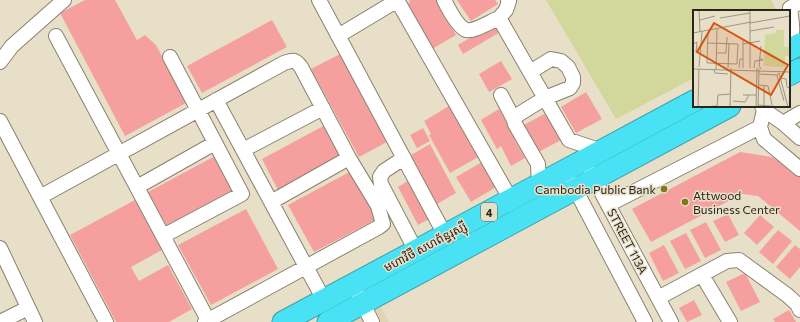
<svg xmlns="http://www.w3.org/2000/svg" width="800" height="322" viewBox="0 0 800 322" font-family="Commissioner,'Noto Sans Khmer',sans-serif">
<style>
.built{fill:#e0d4b6}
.green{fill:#d2d79b}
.building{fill:#f5a09e}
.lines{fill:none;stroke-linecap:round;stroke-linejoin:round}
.minor-casing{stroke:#8a826e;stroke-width:16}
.highway-casing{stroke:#3ea0a9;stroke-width:23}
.minor{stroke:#fff;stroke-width:14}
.highway{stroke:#49e2f4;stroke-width:21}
.poi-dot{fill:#82771c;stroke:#e8dfc9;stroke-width:1.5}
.labels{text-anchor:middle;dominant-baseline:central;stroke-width:3;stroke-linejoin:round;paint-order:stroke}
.shield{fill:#e8dfc9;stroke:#625e51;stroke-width:1}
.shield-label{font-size:11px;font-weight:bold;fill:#29261d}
.poi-label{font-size:12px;fill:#29261d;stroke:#e8dfc9;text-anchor:end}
.street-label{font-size:12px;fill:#29261d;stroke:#e8dfc9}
.inset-road{fill:none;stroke:#9c9584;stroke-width:1}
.view{fill:#d5540e;fill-opacity:0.15;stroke:#d5540e;stroke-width:2}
.inset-edge{fill:none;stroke:#29261d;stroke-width:2}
</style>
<rect width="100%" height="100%" fill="#e8dfc9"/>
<path class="built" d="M380,305l9,17h-42z"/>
<path class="green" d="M546,0h225l6,11h-83v67l-78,41z"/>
<path class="building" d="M85,0h30l22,40 8,-5 11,10 30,58 -61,33 -65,-123z
M409,0h27l20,35 -24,14 -26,-44 4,-3z
M457,0h38l3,4 -27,17z
M272,20l15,27 -85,46 -15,-27z
M495,23l5,9 -37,22 -5,-9z
M340,54l47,88 -28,15 -48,-88z
M501,61l11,18 -23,13 -10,-18z
M586,92l16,27 -26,14 -15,-26z
M449,106l7,13 3,-1 21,38 -30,17 -21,-38 2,-1 -7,-13z
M499,109l16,29 -1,1 11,19 -14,8 -10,-20 -4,3 -16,-29z
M546,113l15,27 -26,14 -15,-27z
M327,124l18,33 -66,35 -17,-33z
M423,128l7,13 -13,7 -7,-13z
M430,144l26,49 -19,11 -26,-49z
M740,152l32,5 15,9 13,11v54l-42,-35 -16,-2 -91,48 -19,-33z
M215,156l18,34 -66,36 -19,-34z
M482,162l14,25 -25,15 -15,-25z
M353,170l24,49 -63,33 -26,-47z
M411,179l20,39 -13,7 -20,-38z
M135,200l27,50 -31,17 8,14 29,-16 24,44 -23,13h-53l-46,-87z
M246,209l32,60 -67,36 -33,-60z
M728,214l11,21 -14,7 -12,-21z
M760,215l14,12 -17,18 -13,-12z
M706,222l15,28 -16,8 -15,-28z
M778,230l14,11 -19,23 -14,-12z
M686,233l15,28 -16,8 -15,-28z
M664,245l15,28 -16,8 -14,-28z
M795,245l5,4v18l-10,12 -14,-12z
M745,273l15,29 -19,9 -15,-29z
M694,300l8,15 -15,7 -8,-14z
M789,310l7,12h-21l-2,-3z"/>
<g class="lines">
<g class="minor-casing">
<path id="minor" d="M319,0l126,235
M397,0l114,200
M444,0c4,8 14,27 22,30 8,2 25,-9 33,-12
M508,0l1,1 -3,9 -7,8 70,122 33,11
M56,36l153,286
M338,36l60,-36
M789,44c6,-11 2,-25 1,-36l10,-6
M0,62l12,-16 52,-46
M530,72l21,-13 10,2 7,6 5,10v6l-3,5 -25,10 -29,18 -2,4 1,4 23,40 1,21
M501,95l13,25
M216,100l108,200
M762,106l2,4 19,13 17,15
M764,110l-4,17 4,12 36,30
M0,121l106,201
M783,123l17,-10
M243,150l80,-42
M404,158l-20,13 -4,6 1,7 35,67
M591,173l80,149
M572,183l73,139
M137,187l78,-44
M40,197l244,-134c9,-3 11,-4 17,4l48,91 29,48 5,18 -4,3 -174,95
M271,202l78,-44
M608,205l152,-78
M163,236l79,-42 -72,-137
M0,248l35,74
M702,275l28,47
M359,296l13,26
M658,298l69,-37 12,-1 48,35 10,9 3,6
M0,322l28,-14"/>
</g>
<g class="highway-casing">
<path id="highway" d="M789,50l11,-6
M789,75l11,-6
M283,322l411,-221
M328,322l402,-216"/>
</g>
<use href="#minor" class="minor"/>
<use href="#highway" class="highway"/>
</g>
<g class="poi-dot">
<circle cx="664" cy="189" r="4"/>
<circle cx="685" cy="202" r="4"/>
</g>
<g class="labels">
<rect class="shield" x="481" y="203" width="16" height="18" rx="3"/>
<g class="shield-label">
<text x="489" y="212">4</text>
</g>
<g class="poi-label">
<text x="656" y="189">Cambodia Public Bank</text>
<text x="693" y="195" text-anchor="start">Attwood<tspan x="693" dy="14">Business Center</tspan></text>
</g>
<g class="street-label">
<text transform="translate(628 241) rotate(62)">STREET 113A</text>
<text transform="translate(425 246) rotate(-28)">មហាវិថី សហព័ន្ធរុស្ស៊ី</text>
</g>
</g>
<g transform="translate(693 10)">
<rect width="97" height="97" fill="#e8dfc9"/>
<path d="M83,20h8v17h6v9h-5v11l-21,-1 1,-31 11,-2z" fill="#d2d79b"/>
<path class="inset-road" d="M6,0l1,22M57,0v58M27,8l30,-5M7,10l15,-4M57,13l40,-7M57,21l24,-4M0,23l58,-11M14,33l31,1 -1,20 -30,-1 1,-31M0,34l4,-2 -1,10M50,34l17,-3M68,36l-2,20 2,3M24,43h9l1,-16M6,57l3,-35M35,58l1,-25M46,58l1,-9h3M50,58v-29M61,58l1,-7 8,-1 -4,-2M0,59l97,3M21,60l1,3 13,1M23,60l1,-41M86,63l9,34M86,63l-2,3 7,25M66,64l18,1M87,68l6,1 1,8 3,1M66,75l9,1 4,19M71,75v20M50,85h13M40,91l12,1 4,-7M65,95l24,2M24,96l1,-11 12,-1M5,97l1,-38M8,97l16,-1M37,97l1,-39M63,97l1,-39M65,97l1,-38"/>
<path class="view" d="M21,13l74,42 -17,30 -74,-43z"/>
<rect width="97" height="97" class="inset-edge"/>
</g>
</svg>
